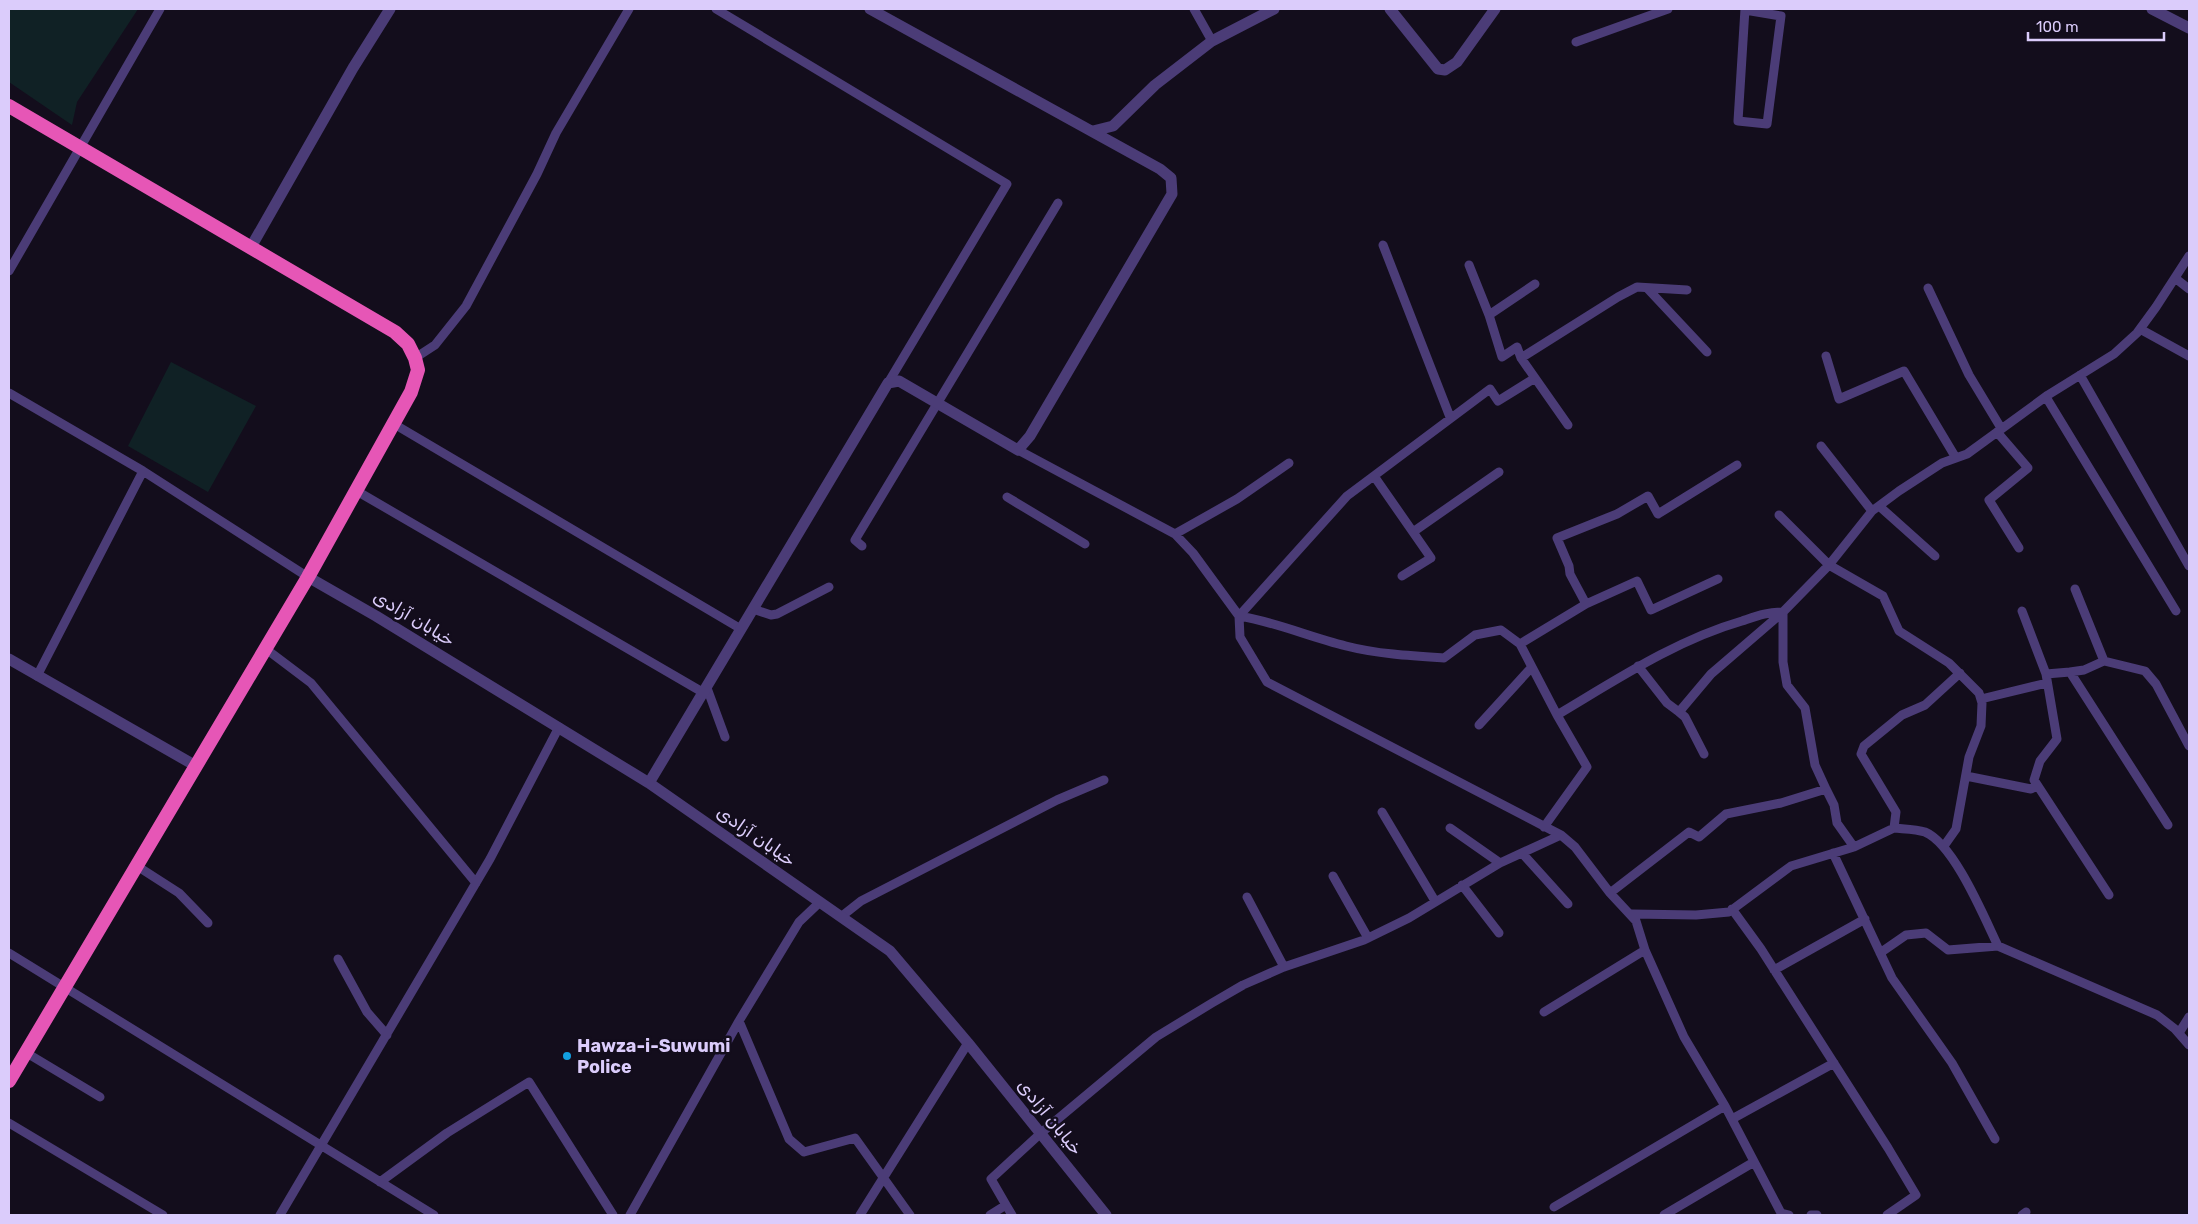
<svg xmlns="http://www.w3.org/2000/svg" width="2198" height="1224" viewBox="0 0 2198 1224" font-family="Rubik,'Noto Naskh Arabic',sans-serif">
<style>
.green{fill:#102125}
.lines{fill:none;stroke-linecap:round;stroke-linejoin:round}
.minor{stroke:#4b3c77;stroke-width:9}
.tertiary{stroke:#4b3c77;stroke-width:11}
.trunk{stroke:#e656b6;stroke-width:14}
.poi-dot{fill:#129fe0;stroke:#130d1c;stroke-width:2}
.labels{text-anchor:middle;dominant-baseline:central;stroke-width:5;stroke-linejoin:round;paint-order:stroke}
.street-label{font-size:18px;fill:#dbccfb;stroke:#130d1c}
.poi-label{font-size:18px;font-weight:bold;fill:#dbccfb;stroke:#130d1c;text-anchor:start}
</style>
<rect width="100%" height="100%" fill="#130d1c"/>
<path class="green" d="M9,9h129l-61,93 -5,23 -63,-43z
M171,362l85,44 -48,86 -80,-46z"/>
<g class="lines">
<path class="minor" d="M716,9l291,175 -119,199
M1194,9l18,32
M1745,10l36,6 -14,108 -29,-3 7,-112
M1576,42l92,-33
M1383,245l67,172
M1469,265l20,50 13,42 15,-10 4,11 47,67
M9,271l151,-262
M2175,278l14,11
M1647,288l60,64
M1928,288l41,87 32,53
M1489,315l46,-31
M2140,329l49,27
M1826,356l13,43 65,-28 52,87
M415,358l20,-13 31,-39 71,-132 19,-41 73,-124
M1521,358l97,-61 19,-10 50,3
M2080,375l109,191
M9,393l134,78 165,106
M2046,397l130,214
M394,424l347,205
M1997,432l31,36 -39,32 30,48
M1821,446l51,65
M1018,450l157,84 18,19 46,63 1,21 27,45 294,153 14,12 35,46 26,28 9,29 39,87 41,69 56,107 8,2
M1374,476l57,82 -29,18
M355,490l349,203
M1007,497l78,47
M1879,506l56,50
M1413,532l86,-60
M1175,534l62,-35 52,-36
M862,546l-7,-6 203,-337
M1586,604l51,-23 14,29 67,-31
M753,609l18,6 6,-1 52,-27
M2022,611l24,63 11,65 -17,22 -6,19 75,115
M1239,616c37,6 70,21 107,30 31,8 66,10 98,12l31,-23 26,-5 19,14 66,-40 -16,-30 -1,-8 -12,-28 60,-24 31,-18 10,18 79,-49
M1239,616l108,-120 143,-107 8,12 37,-23
M1520,644l37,71c59,-35 119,-75 185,-94 15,-5 25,-9 41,-9v50l4,23 18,23 10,57 11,24 -45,14 -55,11 -27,23 -10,-5 -79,61
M266,649l45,34 165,200
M2104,661l41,10 11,13 33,62
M1638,666l29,37 12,9 32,-38 72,-62 46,-47 -50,-50
M2070,672l14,-2 20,-9 -29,-72
M2046,674l24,-2 98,153
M37,676l106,-205
M707,688l18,49
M1981,699l66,-16
M1679,712l6,5 19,37
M1479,725l52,-57
M1966,776l65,13 6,-3
M1826,789l8,16 3,18 17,24
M1382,812l53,89
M1544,827l43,-60 -30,-52
M1450,828l50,35
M1894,828c10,1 22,1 31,4 29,12 59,85 73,114
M1944,846l12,-17 13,-72 12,-31 1,-23 -3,-10 -30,-30 -50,-32 -16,-35 -54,-31 43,-54 27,-20 43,-28 25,-9 81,-59 66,-41 23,-21 19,-26 33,-51
M1522,853l46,51
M1833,853l59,125 60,85 43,76
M137,866l42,27 29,30
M1333,876l35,62
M1462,885l37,48
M1247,897l37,70
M1732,909l29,40 127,199 28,47 -29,20
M1632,914l64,1 33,-3 62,-46 63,-19 40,-19 2,-16 -35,-58 3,-8 38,-31 23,-10 35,-32
M842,916l19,-15 196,-101 47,-20
M9,953l425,262
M1880,953l26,-18 20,-2 22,17 50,-4 159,69 18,14 14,16
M338,959l29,53 20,23
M1774,970l91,-51
M1544,1012l101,-62
M739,1021l50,118 15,13 51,-14 55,77
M2179,1033l10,-16
M25,1052l75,45
M1732,1119l102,-56
M9,1123l154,92
M380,1182l67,-49 82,-51 84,133
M1006,1205l6,10
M1554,1207l171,-101
M280,1215l210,-356 69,-132
M630,1215l109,-194 60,-99 21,-20
M860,1215l108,-172
M990,1215l16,-10 -15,-26 50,-46 115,-96 56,-34 31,-18 41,-18 80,-27 45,-22 91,-55 61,-28
M1664,1215l90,-53
M1811,1215h6
M2022,1215l4,-3"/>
<path class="tertiary" d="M1390,9l48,60 7,1 12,-8 38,-53
M2152,9l37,19
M1093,131l20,-5 42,-41 57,-44 62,-32
M251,247l102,-179 37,-59
M308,577l68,39 273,167 241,168 78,92 138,172
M9,659l187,107
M649,783l239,-400 11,-2 119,69 12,-14 142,-242 -1,-16 -11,-9 -290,-160"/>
<path class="trunk" d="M9,106l386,226 13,12 7,14 3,12 -7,22 -103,185 -299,504"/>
</g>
<circle class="poi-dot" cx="567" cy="1056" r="5"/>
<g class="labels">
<g class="street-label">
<text transform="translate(414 618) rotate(31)">خیابان آزادی</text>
<text transform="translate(756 836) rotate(35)">خیابان آزادی</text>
<text transform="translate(1050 1117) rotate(51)">خیابان آزادی</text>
</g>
<g class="poi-label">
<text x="577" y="1046">Hawza-i-Suwumi<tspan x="577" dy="21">Police</tspan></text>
</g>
</g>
<rect width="2198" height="1224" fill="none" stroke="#dbccfb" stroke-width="20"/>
<path d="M2028 32v8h136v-8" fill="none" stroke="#dbccfb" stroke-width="2.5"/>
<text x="2036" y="32" font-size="15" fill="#dbccfb" stroke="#130d1c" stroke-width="4" paint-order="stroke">100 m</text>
</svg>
